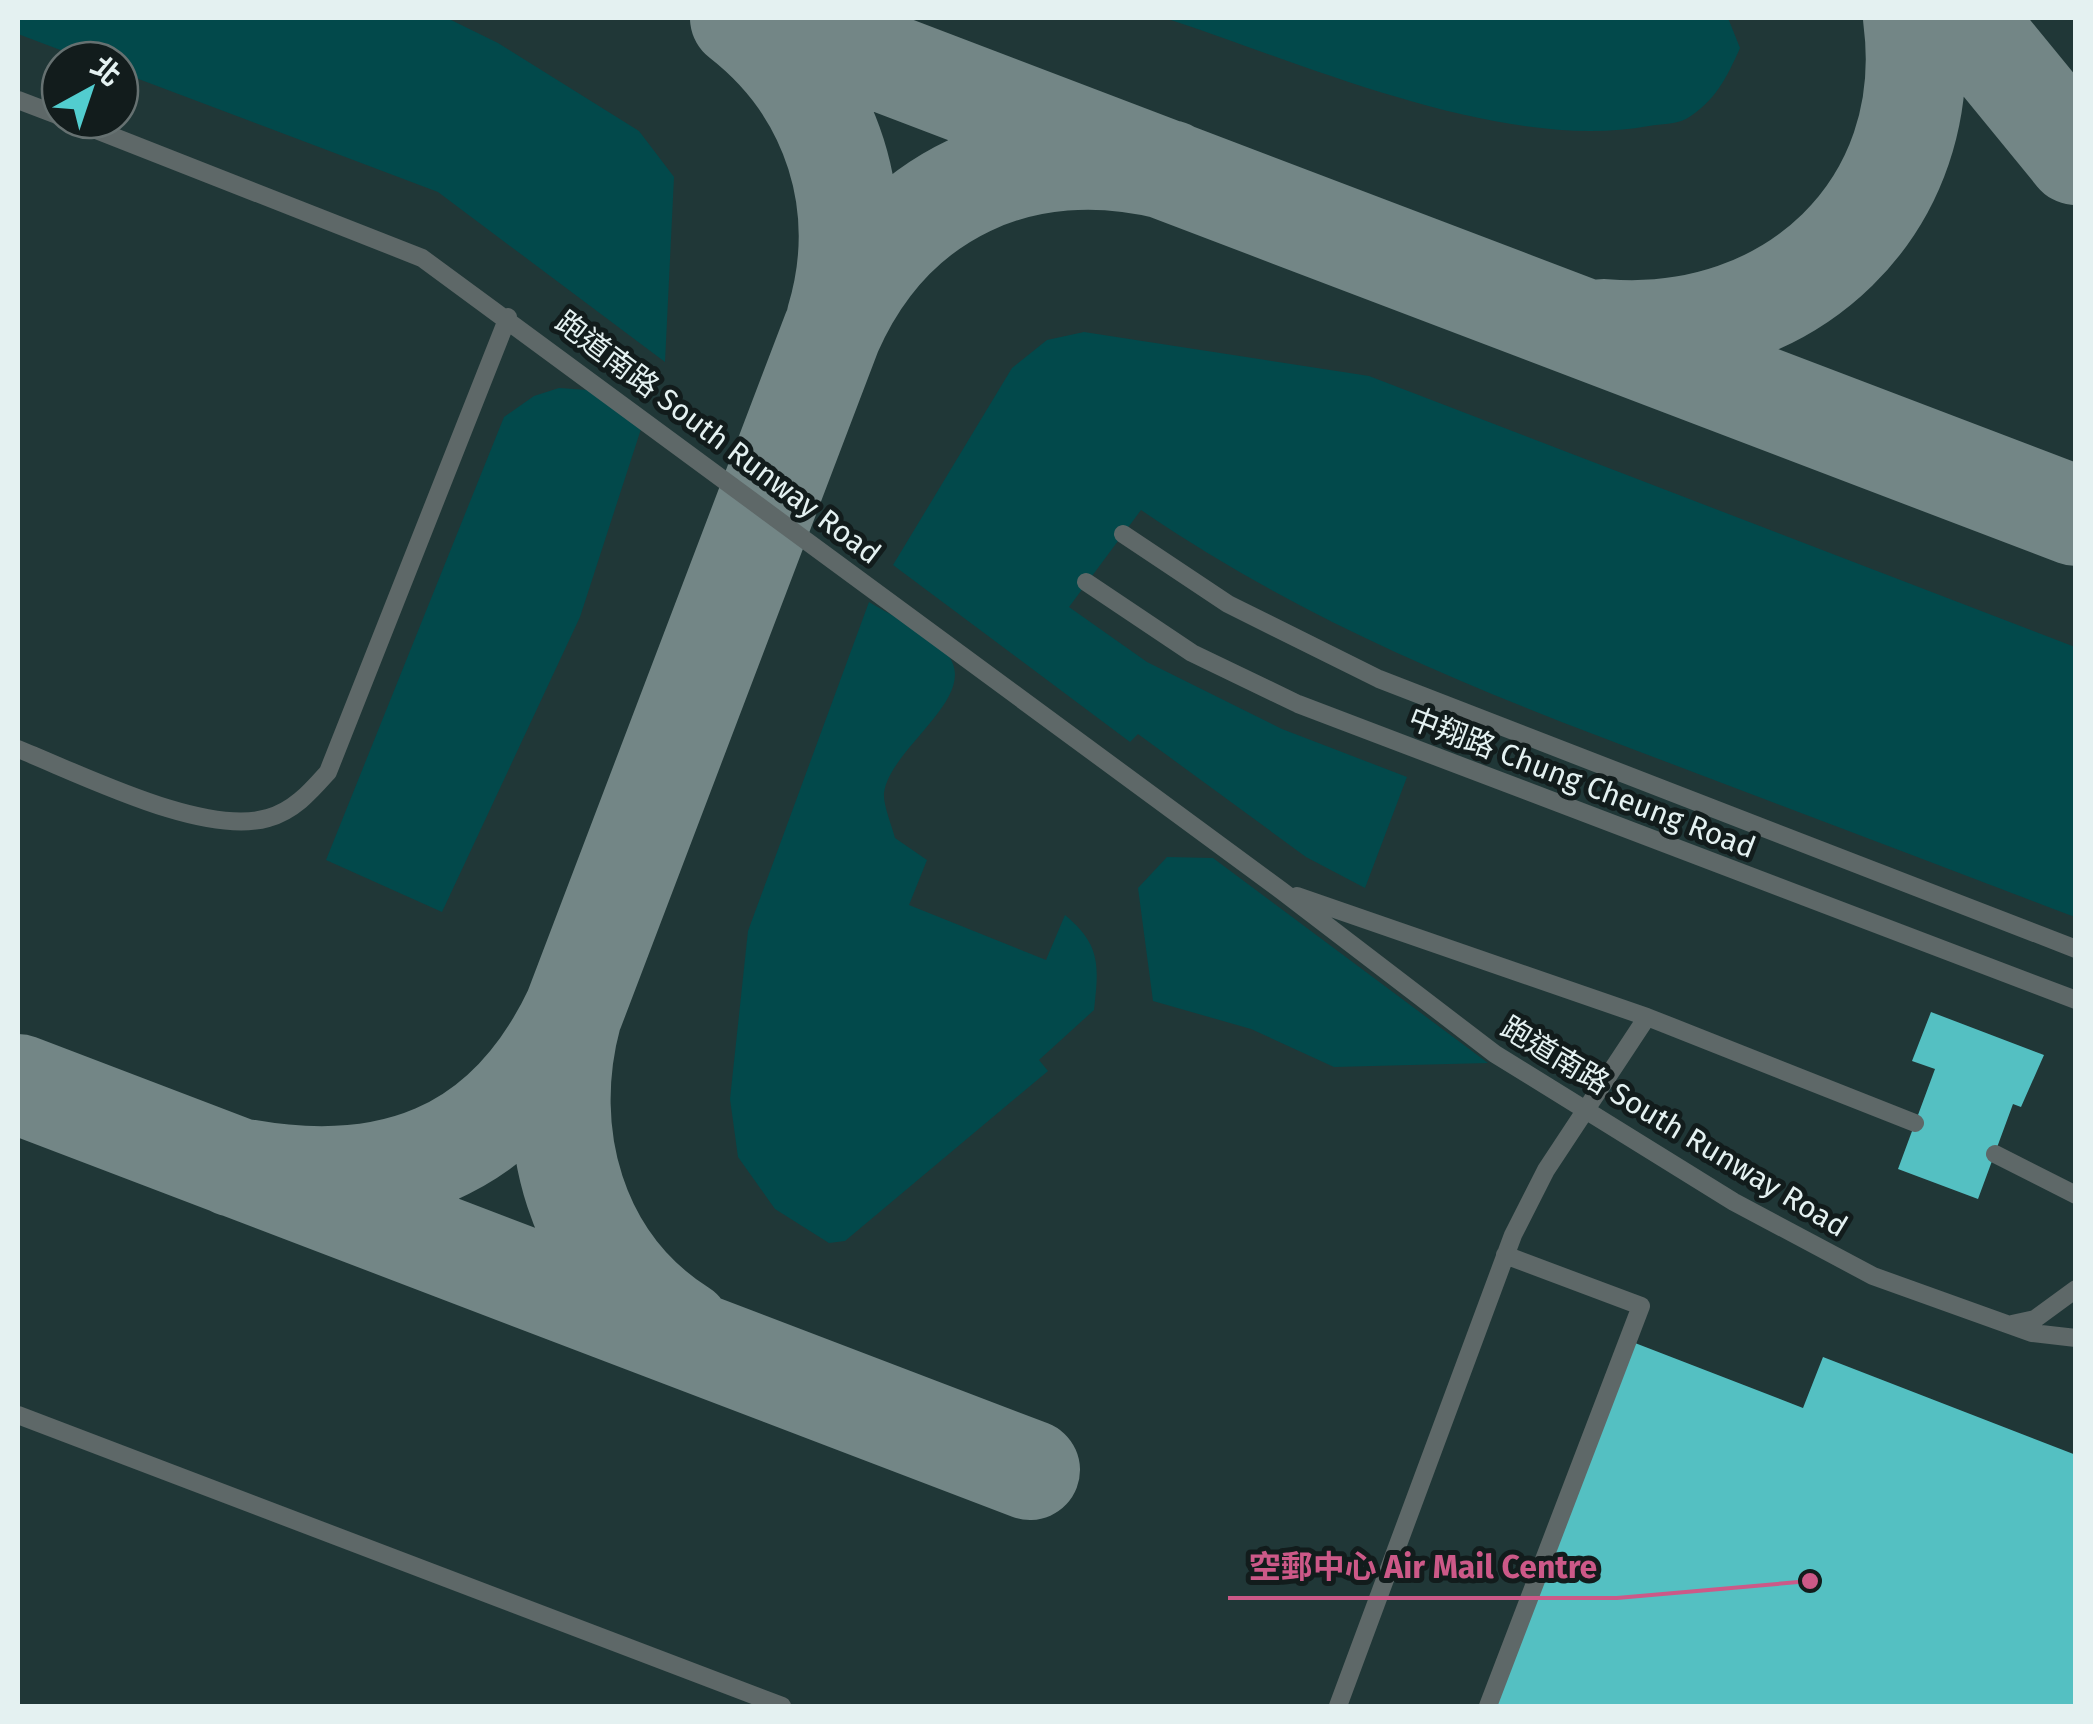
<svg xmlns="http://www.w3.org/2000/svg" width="2093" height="1724" viewBox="0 0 2093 1724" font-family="'Fira Sans','Noto Sans TC',sans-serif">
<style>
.green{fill:#02494b}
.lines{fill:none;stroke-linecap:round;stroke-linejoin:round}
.taxiway{stroke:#738686;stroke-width:100}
.building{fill:#54c0c2}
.lane{stroke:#5e6868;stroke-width:18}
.labels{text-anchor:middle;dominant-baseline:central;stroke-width:10;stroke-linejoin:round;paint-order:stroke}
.street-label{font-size:30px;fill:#e4f1f1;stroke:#121c1c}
.leader{fill:none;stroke:#cc5988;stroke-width:4}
.callout-dot{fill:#cc5988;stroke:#121c1c;stroke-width:4}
.callout-label{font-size:32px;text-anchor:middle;font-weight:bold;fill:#cc5988;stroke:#121c1c;stroke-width:10;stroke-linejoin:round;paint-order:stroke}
</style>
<rect width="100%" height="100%" fill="#203737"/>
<path class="green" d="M18,18h429l51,25 141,88 35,46 -9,185 -227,-170 -318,-120v-12h-33l-69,-26z
M1165,18h563l12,30c-13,29 -25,54 -54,71 -10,5 -25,5 -37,7 -147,27 -344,-62 -484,-108z
M1084,332l285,44 706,271v270c-134,-51 -269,-102 -403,-153 -191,-72 -361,-138 -531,-254l-72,97 78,55 135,67 125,48 -42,111 -59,-31 -168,-123 -8,8 -237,-177 119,-197 35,-28z
M559,388l29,2 53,39 -61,188 -138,295 -116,-52 178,-443 30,-21z
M869,602c24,15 60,29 78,52 35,42 -57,93 -63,139 -1,12 8,33 11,45l32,22 -18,45 137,55 19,-45c36,30 34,50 29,95l-55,50 9,11 -203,170 -16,2 -54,-34 -37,-52 -8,-58 18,-168z
M1167,857l46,1 275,205 -154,4 -83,-38 -98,-28 -15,-113z"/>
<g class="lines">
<path class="taxiway" d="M740,18c94,73 130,189 96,302
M768,18l1308,498
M1964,18l112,137
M1604,329c185,15 334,-122 309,-311
M572,1015c-32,118 3,247 110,315
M18,1084l1012,386
M234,1167c152,30 271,-11 340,-157l258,-678c61,-138 192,-198 337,-162"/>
</g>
<path class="building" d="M1931,1012l113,43 -23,52 -8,-3 -35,95 -80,-30 37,-100 -23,-8z
M1635,1343l168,65 20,-51 253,98v251h-580z"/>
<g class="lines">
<path class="lane" d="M18,100l42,16
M71,120l351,138 860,633 213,163 239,148 139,74 159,57 44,5
M1123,534l105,70 151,75 697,270
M1086,582l106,71 106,51 778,296
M18,749c63,25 186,88 250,69 26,-7 43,-27 60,-46l180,-455
M1297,896l350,121 268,106
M1995,1154l81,41
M2012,1324l23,-5 41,-30
M18,1415l764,291
M1338,1706l175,-471 33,-65 101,-153
M1488,1706l153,-400 -136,-51"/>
</g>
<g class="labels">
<g class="street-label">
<text transform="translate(718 438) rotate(37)">跑道南路 South Runway Road</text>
<text transform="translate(1582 783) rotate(21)">中翔路 Chung Cheung Road</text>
<text transform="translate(1674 1127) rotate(31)">跑道南路 South Runway Road</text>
</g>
</g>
<path class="leader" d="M1810 1581L1617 1598H1228"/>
<circle class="callout-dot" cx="1810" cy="1581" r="10"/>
<g class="callout-label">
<text x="1423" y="1578">空郵中心 Air Mail Centre</text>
</g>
<rect width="2093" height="1724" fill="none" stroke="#e4f1f1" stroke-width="40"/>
<g transform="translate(90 90) rotate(40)"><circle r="48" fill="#121c1c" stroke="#667171" stroke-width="2.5"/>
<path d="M0-8L18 38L0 25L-18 38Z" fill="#52cdcf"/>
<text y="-15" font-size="28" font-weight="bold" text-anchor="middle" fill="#e4f1f1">北</text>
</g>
</svg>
